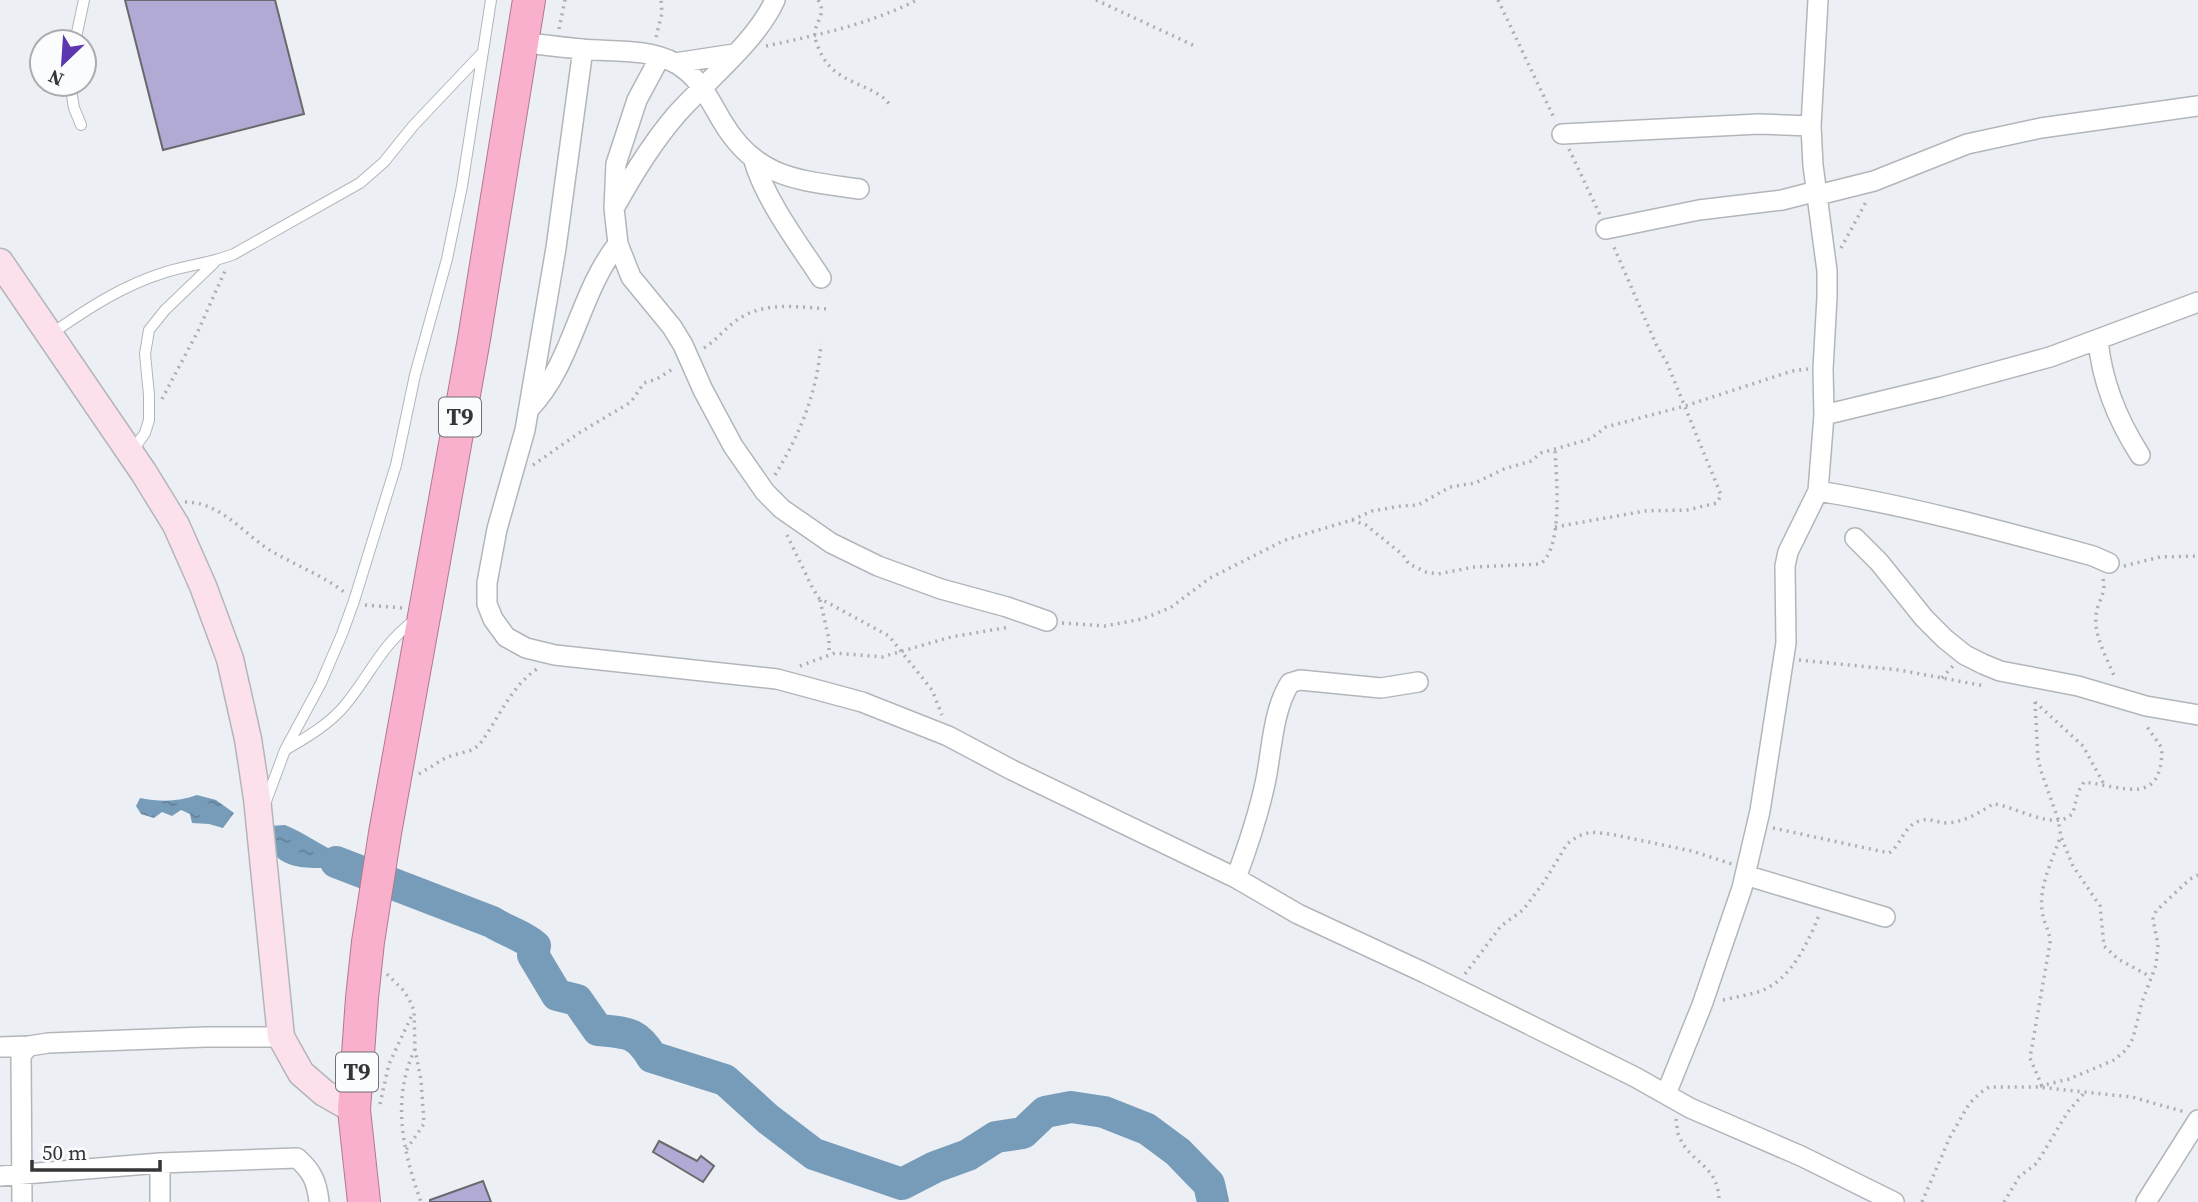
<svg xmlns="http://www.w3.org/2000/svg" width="2198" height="1202" viewBox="0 0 2198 1202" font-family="'Source Serif 4',serif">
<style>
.water{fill:url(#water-ripples)}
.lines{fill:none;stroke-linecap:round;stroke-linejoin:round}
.river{stroke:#779cba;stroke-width:32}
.building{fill:#b1aad5;stroke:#69686d;stroke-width:2}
.service-casing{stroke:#b2b6ba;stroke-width:12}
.minor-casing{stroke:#b2b6ba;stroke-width:22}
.secondary-casing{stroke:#b2b6ba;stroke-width:29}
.trunk-casing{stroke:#b2788f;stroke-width:34}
.path{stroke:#acaeb2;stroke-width:3.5;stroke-dasharray:2 5;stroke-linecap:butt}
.service{stroke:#fff;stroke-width:10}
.minor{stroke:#fff;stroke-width:19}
.secondary{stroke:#fce1ec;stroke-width:26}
.trunk{stroke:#f8b0cc;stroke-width:32}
.labels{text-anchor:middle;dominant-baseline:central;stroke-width:5;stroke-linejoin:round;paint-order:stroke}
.shield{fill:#fbfcfe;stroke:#707173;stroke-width:2}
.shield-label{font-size:23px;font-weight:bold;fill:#343537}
</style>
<defs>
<pattern id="water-ripples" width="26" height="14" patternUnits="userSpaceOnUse" patternTransform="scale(1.75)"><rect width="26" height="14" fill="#779cba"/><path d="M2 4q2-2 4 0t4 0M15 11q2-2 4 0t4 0" fill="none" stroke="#628098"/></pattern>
</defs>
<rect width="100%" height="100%" fill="#eceff4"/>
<path class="water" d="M197,795l19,5 18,13 -11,15 -14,-4 -17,-1 -2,-9 -9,-4 -9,6 -10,-4 -8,6 -13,-4 -5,-8 4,-8c21,4 38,4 57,-3z
M285,825c20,8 37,21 57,30l-12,13c-19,0 -48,2 -59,-19 -3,-6 -1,-16 -2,-23z"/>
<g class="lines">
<path class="river" d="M336,862l156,60c14,9 32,14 43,24l-2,9 24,40 20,5 21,30c29,3 38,1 54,27l73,23 43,39 46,35 88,30 33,-17 33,-12 28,-18 27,-4 22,-21 26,-5 33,5 43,17 31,23 31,32 4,18"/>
</g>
<path class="building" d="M125,0h150l29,114 -141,36z
M659,1141l38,20 4,-5 13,10 -11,16 -50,-30z
M483,1181l8,21h-61v-2z"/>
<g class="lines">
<g class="service-casing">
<path id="service" d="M75,42l9,-42
M70,84l4,24 7,17
M51,334c36,-25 72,-49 115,-62 22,-7 46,-9 68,-18l126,-71 24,-21 29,-36 70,-74
M133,450l12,-17 4,-13v-25l-4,-41 4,-24 16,-20 49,-47
M285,750c22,-13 45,-26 61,-46 26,-32 35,-59 70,-85
M265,804l20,-54 36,-67 21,-49 12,-33 42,-136 19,-90 32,-116 15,-73 29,-186"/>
</g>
<g class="minor-casing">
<path id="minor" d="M522,42c20,3 39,5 59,7 31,3 66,-1 94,14 24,13 34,36 47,58 34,58 76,59 137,68
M583,49l-27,199 -31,182 -28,99 -10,54v21l6,15 13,18 20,11 29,7 222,24 85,23 86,34 64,34 224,108 62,36 127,59 210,104 55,31 111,48 93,46
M660,57l-23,43 -21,64 -2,44 4,36 13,33 41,50 11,18 20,45 30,56 32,46 17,17 49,34 47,23 63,23 66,18 40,14
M675,63l59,-9
M1562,134l197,-10 52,2
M754,161c12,40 44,82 67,117
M1818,195l56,-14 93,-37 74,-16 157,-22
M616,205c17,-31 37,-63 60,-90 31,-35 80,-73 99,-115
M1606,229l93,-19 83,-10 35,-9
M2098,340c4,43 19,79 42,115
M529,409c44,-45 50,-117 89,-165
M1824,415l116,-28 110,-30 148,-55
M1818,491c93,15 184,40 275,65l16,7
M1855,538l24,24 45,56 21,21 20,16 18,9 17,7 78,15 68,20 52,9
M1745,875l140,42
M1236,878c12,-32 23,-65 30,-99 6,-31 7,-69 24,-96l10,-3 81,8 37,-6
M0,1047l29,-1
M1666,1094l36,-89 40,-117 18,-77 26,-168 -1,-77 3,-14 30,-61 6,-76 -1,-46 4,-72v-26l-14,-106 -2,-39 7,-126
M0,1176l160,-13 137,-5c15,13 20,24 22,44
M22,1202l-1,-147 8,-9 19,-3 157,-6h76
M160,1202v-39
M2146,1202l52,-82"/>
</g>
<g class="secondary-casing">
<path id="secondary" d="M0,262l144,211 32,52 27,61 27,73 18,80 9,59 24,239 20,36 23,20 30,17"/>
</g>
<g class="trunk-casing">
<path id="trunk" d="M364,1202l-10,-92 8,-112 6,-56 17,-109 89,-494 55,-339"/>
</g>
<path class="path" d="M818,0c10,14 -5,23 -3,37 1,7 7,20 12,26 15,21 55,25 63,43
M1096,0l101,47
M1498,0l57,120
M559,29l6,-29
M656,37l6,-24 -1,-13
M766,46c52,-11 104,-22 151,-46
M1569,149l31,66
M1841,248l25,-46
M704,348c13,-8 21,-20 33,-28 27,-19 61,-13 91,-11
M162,399l36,-68 27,-60
M533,465l46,-32 52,-31 13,-19 13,-4 17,-11
M775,475c25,-41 42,-82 46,-131
M185,502c37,0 60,34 88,50 24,14 49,23 71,40
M1352,520l14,5 37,30 6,9 17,8 12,2 36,-7 66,-3c24,-16 16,-89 15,-115
M1555,527l90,-16 42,-1 30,-7 4,-8 -54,-132 -11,-19 -43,-99
M787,535l26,54 6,9 70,38 43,54 10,25
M2124,566l36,-9 38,-1
M2103,579c4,15 -7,24 -7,38 -2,20 12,43 19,61
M820,600l9,39v16
M365,605l38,3
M1062,623l43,3 37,-7 28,-11 40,-30 75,-38 67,-20 20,-9 29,-5 17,-1 32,-18 25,-4 29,-14 27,-8 10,-8 49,-14 16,-12 79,-21 107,-35 16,-2
M1799,660l100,10 86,16
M800,666l35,-13 47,4 69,-20 59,-10
M1942,678l11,-12
M2035,702l3,57 3,12 17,48 3,18 12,29 27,40 4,40 14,13 33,18
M2035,702l48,44 22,40
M419,774l28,-17 25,-7 7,-5c19,-25 32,-59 58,-76
M1773,828l116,25c13,-9 14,-26 30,-32 10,-4 18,2 28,2 17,-1 32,-10 46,-19 21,1 62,29 80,9l5,-21 6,-10c41,5 78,25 78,-34l-17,-24
M387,974l17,17 7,12 3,8 1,38 6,31 3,44 -18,26
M1465,974l36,-48 22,-16 21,-28 23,-38 11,-8 13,-4 19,2 82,17 40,13
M1723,1000c13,-3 26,-5 38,-9 31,-12 47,-49 59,-78
M415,1049c-24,50 -12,103 6,153
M2040,1086l29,-7 45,-19 13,-11 6,-11 9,-36 14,-37 2,-20 -5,-26 3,-8 34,-32 8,-4
M2042,1086l-12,-28 20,-115c0,-12 -7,-21 -8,-33 -3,-23 10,-50 18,-72
M380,1104l9,-40 24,-51
M1676,1119c1,5 1,13 3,17 12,29 40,28 40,66
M1922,1202l28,-65 19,-33 11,-11 9,-6h48l95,10 53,15
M2004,1202l15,-25 18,-14 30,-50 18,-21"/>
<use href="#service" class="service"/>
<use href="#minor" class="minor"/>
<use href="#secondary" class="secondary"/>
<use href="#trunk" class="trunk"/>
</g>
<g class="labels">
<g class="shield">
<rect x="439" y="397.5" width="42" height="39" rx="5"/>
<rect x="336" y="1052.5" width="42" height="39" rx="5"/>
</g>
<g class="shield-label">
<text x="460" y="417">T9</text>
<text x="357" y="1072">T9</text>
</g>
</g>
<g transform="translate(63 63) rotate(205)"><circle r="33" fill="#fbfcfe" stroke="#abacae" stroke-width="2"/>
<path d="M0-5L12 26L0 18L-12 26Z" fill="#5d37af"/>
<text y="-10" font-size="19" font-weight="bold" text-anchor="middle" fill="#343537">N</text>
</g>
<path d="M32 1160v10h128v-10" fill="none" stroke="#343537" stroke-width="3.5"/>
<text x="42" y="1160" font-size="21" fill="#343537" stroke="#fbfcfe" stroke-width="5" paint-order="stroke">50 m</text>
</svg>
